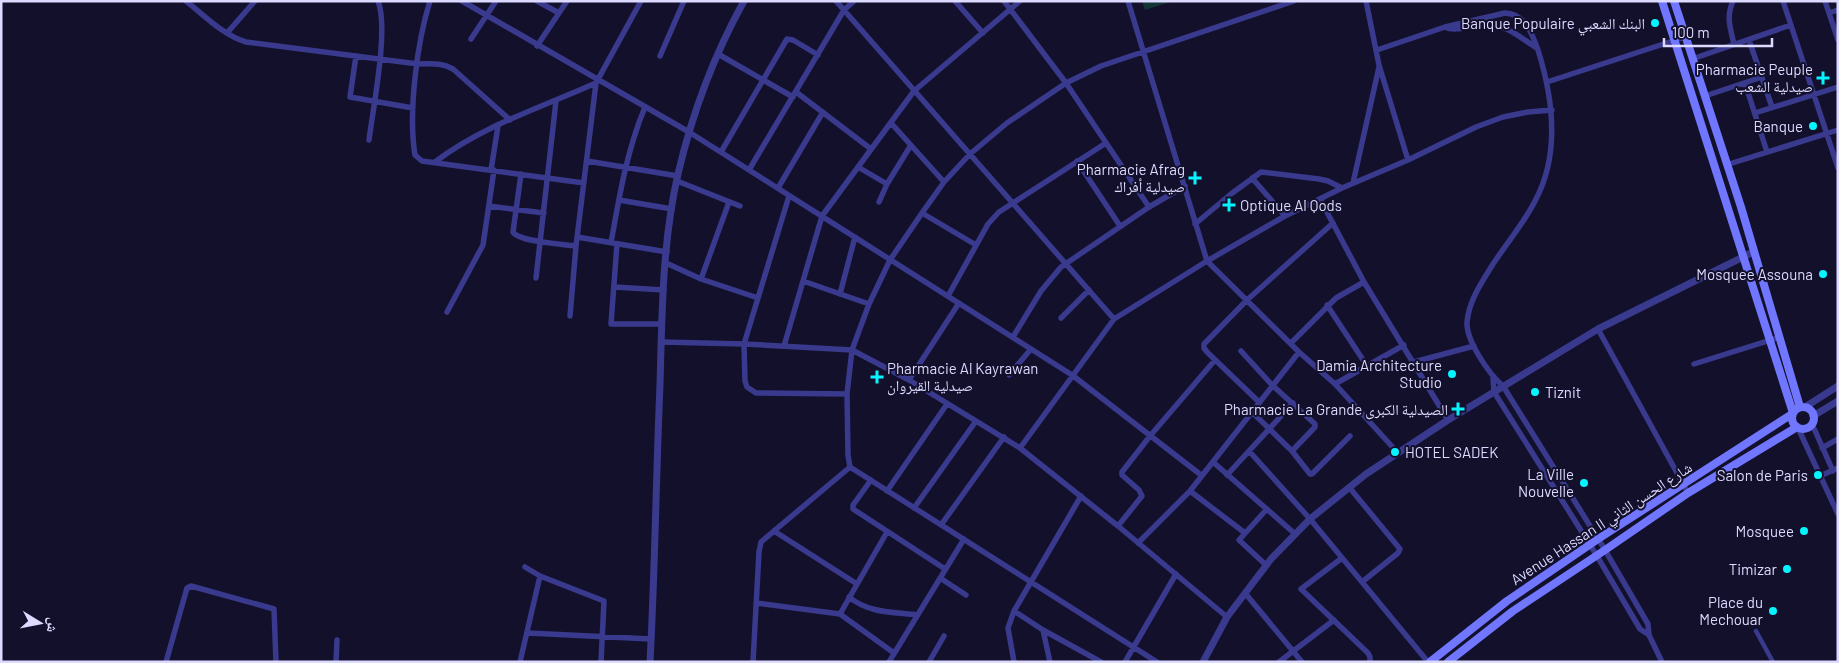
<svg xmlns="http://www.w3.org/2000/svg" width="1839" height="663" viewBox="0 0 1839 663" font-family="Barlow,'Noto Naskh Arabic',sans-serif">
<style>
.green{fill:#123633}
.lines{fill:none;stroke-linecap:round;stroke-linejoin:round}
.pedestrian{stroke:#393a8d;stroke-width:4.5}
.minor{stroke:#393a8d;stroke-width:5.5}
.tertiary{stroke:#393a8d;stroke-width:7}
.secondary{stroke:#7176ff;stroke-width:8}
.poi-dot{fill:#06f4ff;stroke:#13102c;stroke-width:2}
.labels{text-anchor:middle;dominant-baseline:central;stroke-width:4;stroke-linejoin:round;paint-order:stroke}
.poi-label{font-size:15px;fill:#dddaff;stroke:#13102c;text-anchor:end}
.street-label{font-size:15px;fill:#dddaff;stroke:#13102c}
</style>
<rect width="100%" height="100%" fill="#13102c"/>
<path class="green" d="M1142,1h31l-28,9z"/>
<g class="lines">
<path class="pedestrian" d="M1756,631l17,31"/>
<path class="minor" d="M186,1c19,15 37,34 60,41l172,22c13,0 23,-2 35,5l57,51
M430,1c-13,41 -22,112 -15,154l7,6 162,22
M462,1l227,131 383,243 129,100
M537,1l22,12
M836,1l278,318
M955,1l28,32
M1004,1l62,82 83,124
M1128,1l79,260 92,91 36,32 63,69
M1366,1l13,64 29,95
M1733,1c-7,16 -3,26 1,43
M1783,1l55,167
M1825,1l13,39
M1829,13l9,-3
M1445,27c12,6 29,-4 43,-3 19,1 34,15 49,24
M227,33l28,-32
M471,39l25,-38
M1749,40l23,67
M537,46l30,-45
M1377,50l68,-23 60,-14c20,1 27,20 33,37 15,48 22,105 -3,151 -11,22 -28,42 -42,63 -11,18 -24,36 -26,58 -1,19 22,52 36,64l102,164 43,74 1,11 13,27
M718,54l75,43
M356,56l-6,41 63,11
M660,56l24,-55
M1692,59l99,-34
M1547,82l138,-45
M1745,83l22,69
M796,92l75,57
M1705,96l57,-19
M1755,113l83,-26
M891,123l53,59
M369,140c4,-32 20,-111 9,-139
M721,152l66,-113 6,1 25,15
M587,161l91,15
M1077,161l43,65
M435,162c47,-36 107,-55 161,-79
M1726,165l112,-35
M858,167l29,17
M491,170l7,-44
M749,170l95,-160 10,-9
M521,174l-8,58c6,10 50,12 63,14
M1252,178l33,38
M677,181l63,25
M1353,183l26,-116
M778,188l45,-76
M789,196l-45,148 1,37 2,6 9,6 91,1
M1320,199l44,83 84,138
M619,200l53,9
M879,202l8,-18 24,-39
M489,206l55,7
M922,213l54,32
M1195,224l36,-30 30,-22 58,7 9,2 14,7
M577,237l90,15
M611,243c8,-46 16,-93 34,-136
M617,244l-6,80h51
M666,263l35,16 57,19
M536,278l20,-177
M701,279l28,-77
M803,281l66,23
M614,287l50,3
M840,294l15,-57
M948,296l40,-72 11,-12 107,-69
M1327,305l40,61
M447,312l36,-67 11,-75
M570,316l6,-70 20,-163 45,-82
M1061,318l28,-28
M1598,329l90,164
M1013,337l28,-46 20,-24 88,-60 36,-21
M661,342l83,2 108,6 57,30 111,68 98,78 109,91
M1291,343l45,-45 28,-16
M784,346l38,-130 92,-125 106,-90
M1241,351l31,34 43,39v3l-23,24
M1414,362l60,-16
M1694,364l86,-27
M1009,375l22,-26
M1493,378l1,14 103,164 43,73 9,6
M909,380l50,-77
M1335,384l69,-39
M1259,402l-52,-50 -3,-4v-4l43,-44 86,-77
M1252,412l40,39 18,23h2l38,-38
M1812,424l21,47
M1798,428l40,86
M1020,448l94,-129 93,-58 78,-45 57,-28 66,-28 68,-33 27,-10 25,-5 24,-2
M1822,448l16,-9
M1249,451l61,68 118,143
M1213,462l81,71
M1227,475l66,-72
M1820,476l18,-8
M871,480l-18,25v4l92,60
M1349,487l51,62 -2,4 -36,29
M887,491l60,-87
M1190,491l55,42
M914,508l62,-87
M941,525l63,-88
M1118,526l24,-30 -3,-6 -17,-15v-3l28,-36 65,-76
M774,531l83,53
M1138,543l52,-52 109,-139
M1342,558l-41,31 67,64 2,4v5
M1266,565l-27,-25 28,-31
M525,567l15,9 64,25 -3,61
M940,578l26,17
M1245,593l57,69
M849,597c19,16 44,15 68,18
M756,603l84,11 54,39
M1014,611l29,19 58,32
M840,614l47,-82
M1043,630l7,32
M528,633l123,6
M166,662l21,-74 4,-2 83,23 2,53
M336,662l1,-22
M520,662l20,-86
M753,662l6,-110 2,-10 89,-75
M889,662l75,-123
M929,662l15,-26
M1014,662l-6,-34 6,-17 67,-115
M1125,662l51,-88
M1157,662l-307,-195 -2,-12 -1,-61 5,-44 17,-46 21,-44 32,-47 22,-31 26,-28 37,-31 59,-40 35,-17 193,-65
M1279,662l55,-42"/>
<path class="tertiary" d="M1805,407l33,-21
M1813,416l25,-15
M650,662c5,-92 6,-185 10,-277 2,-70 2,-142 18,-211 14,-60 36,-119 66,-173
M1203,662l24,-45 44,-58 39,-40 56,-45 82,-54 150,-91 155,-77"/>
<path class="secondary" d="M1662,1l131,412
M1674,1l67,206 59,200
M1792 418a11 11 0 1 1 22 0a11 11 0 1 1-22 0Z
M1430,662l77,-61 91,-62 194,-125
M1448,662l65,-51 92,-61 83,-57 109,-66"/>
</g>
<g class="poi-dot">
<circle cx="1655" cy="23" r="5"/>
<path d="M1820.5 70.5h5v5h5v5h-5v5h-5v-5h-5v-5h5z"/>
<circle cx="1813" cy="126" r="5"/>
<path d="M1192.5 170.5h5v5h5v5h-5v5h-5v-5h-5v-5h5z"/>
<path d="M1226.5 197.5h5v5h5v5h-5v5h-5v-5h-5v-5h5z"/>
<circle cx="1823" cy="274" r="5"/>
<circle cx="1452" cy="374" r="5"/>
<path d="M874.5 369.5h5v5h5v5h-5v5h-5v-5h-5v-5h5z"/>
<circle cx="1535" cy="392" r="5"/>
<path d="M1455.5 401.5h5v5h5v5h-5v5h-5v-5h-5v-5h5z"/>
<circle cx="1395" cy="452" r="5"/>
<circle cx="1818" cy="475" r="5"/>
<circle cx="1584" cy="483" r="5"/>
<circle cx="1804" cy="531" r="5"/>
<circle cx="1787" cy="569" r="5"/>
<circle cx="1773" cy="611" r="5"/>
</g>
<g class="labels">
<g class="poi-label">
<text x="1645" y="23">Banque Populaire البنك الشعبي</text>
<text x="1813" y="69">Pharmacie Peuple<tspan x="1813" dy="17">صيدلية الشعب</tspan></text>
<text x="1803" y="126">Banque</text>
<text x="1185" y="169">Pharmacie Afrag<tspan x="1185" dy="17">صيدلية أفراك</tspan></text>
<text x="1240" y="205" text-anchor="start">Optique Al Qods</text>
<text x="1813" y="274">Mosquee Assouna</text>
<text x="1442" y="365">Damia Architecture<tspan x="1442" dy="17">Studio</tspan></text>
<text x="887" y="368" text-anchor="start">Pharmacie Al Kayrawan<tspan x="887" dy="17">صيدلية القيروان</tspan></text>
<text x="1545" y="392" text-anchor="start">Tiznit</text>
<text x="1448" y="409">Pharmacie La Grande الصيدلية الكبرى</text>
<text x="1405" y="452" text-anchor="start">HOTEL SADEK</text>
<text x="1574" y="474">La Ville<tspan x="1574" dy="17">Nouvelle</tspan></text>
<text x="1808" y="475">Salon de Paris</text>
<text x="1794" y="531">Mosquee</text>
<text x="1777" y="569">Timizar</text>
<text x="1763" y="602">Place du<tspan x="1763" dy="17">Mechouar</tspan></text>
</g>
<g class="street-label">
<text transform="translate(1601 523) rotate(-33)">Avenue Hassan II شارع الحسن الثاني</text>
</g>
</g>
<rect width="1839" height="663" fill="none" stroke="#dddaff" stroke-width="5"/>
<g transform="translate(40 623) rotate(100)" stroke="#13102c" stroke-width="4" paint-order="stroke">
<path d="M0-4L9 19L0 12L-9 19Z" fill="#dddaff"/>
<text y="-8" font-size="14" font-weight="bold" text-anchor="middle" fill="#dddaff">ش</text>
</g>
<path d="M1664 38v8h108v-8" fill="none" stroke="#dddaff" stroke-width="2.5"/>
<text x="1672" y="38" font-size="15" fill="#dddaff" stroke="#13102c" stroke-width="4" paint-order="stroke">100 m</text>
</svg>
